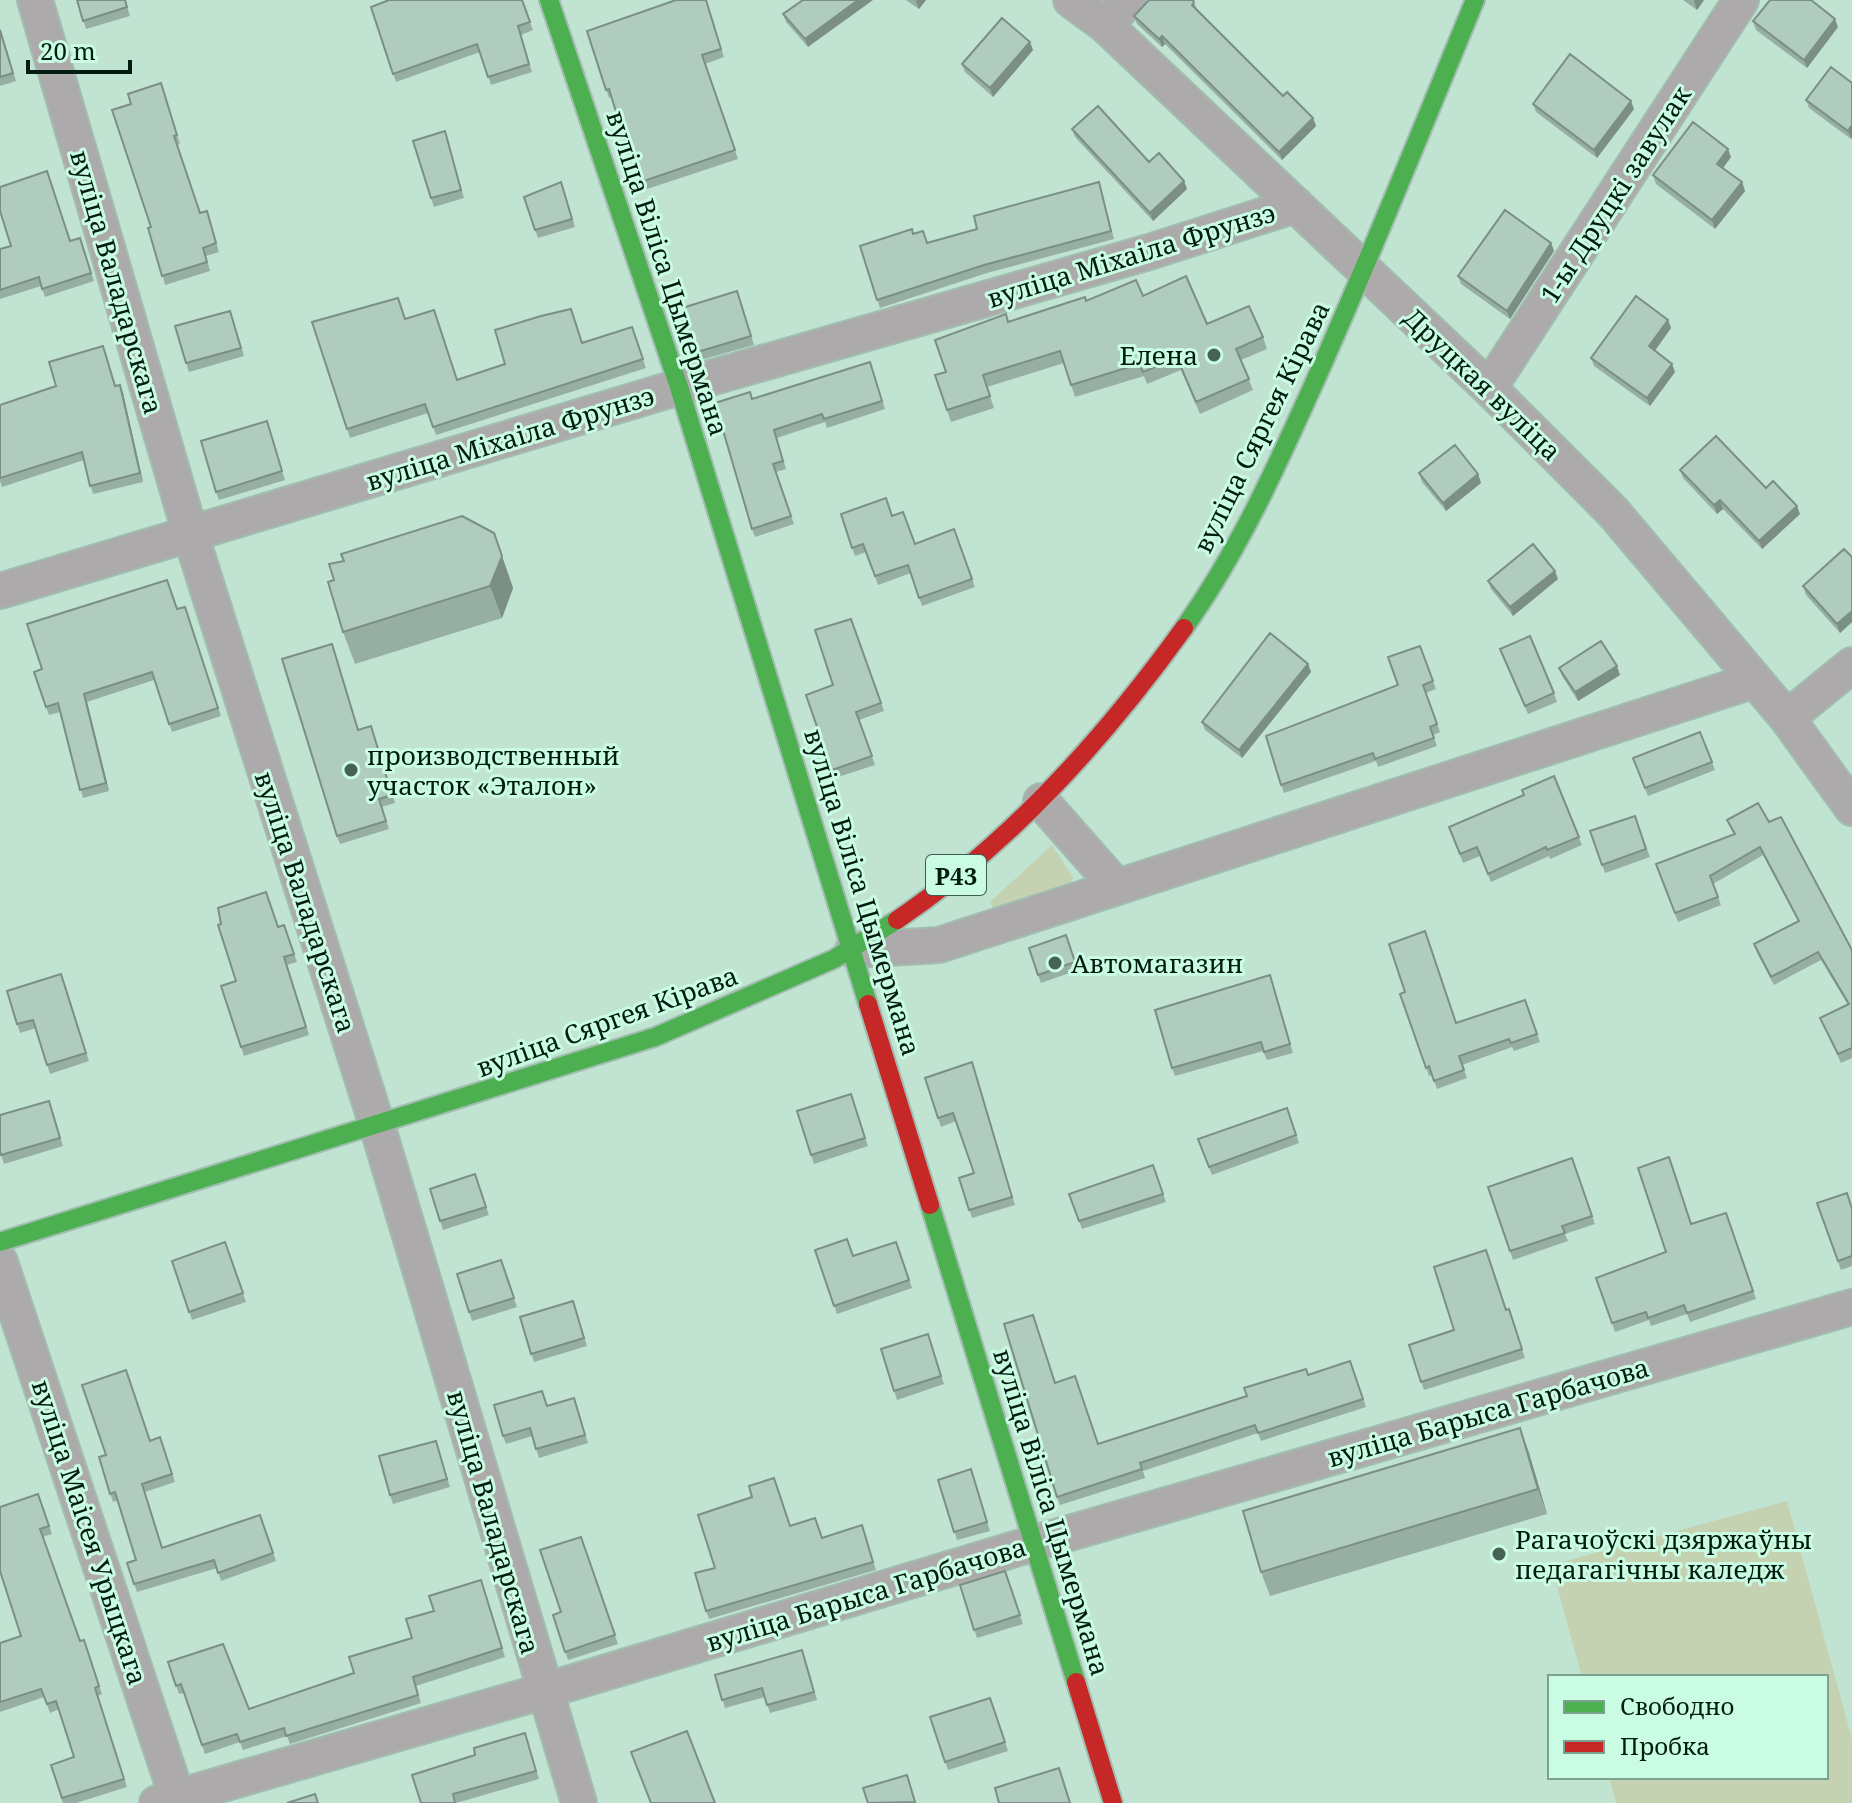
<svg xmlns="http://www.w3.org/2000/svg" width="1852" height="1803" viewBox="0 0 1852 1803" font-family="'Noto Serif',serif">
<style>
.green{fill:#c5d2b2}
.lines{fill:none;stroke-linecap:round;stroke-linejoin:round}
.street-casing{stroke:#a1bdaf;stroke-width:38}
.fast-casing{stroke:#a1bdaf;stroke-width:22}
.jam-casing{stroke:#a1bdaf;stroke-width:22}
.street{stroke:#adaaac;stroke-width:34}
.fast{stroke:#4caf50;stroke-width:18}
.jam{stroke:#c62828;stroke-width:18}
.wall{fill:#97afa3}
.shaded-wall{fill:#7b8f85}
.building{fill:#b0ccbe;stroke:#7b8f85;stroke-width:2}
.poi-dot{fill:#466255;stroke:#c9fce2;stroke-width:3}
.labels{text-anchor:middle;dominant-baseline:central;stroke-width:6;stroke-linejoin:round;paint-order:stroke}
.shield{fill:#c9fce2;stroke:#3e5f50;stroke-width:2}
.shield-label{font-size:24px;font-weight:bold;fill:#031c11}
.street-label{font-size:26px;fill:#031c11;stroke:#c9fce2}
.poi-label{font-size:26px;fill:#031c11;stroke:#c9fce2;text-anchor:start}
</style>
<rect width="100%" height="100%" fill="#c1e3d2"/>
<path class="green" d="M1052,845l21,32 -2,10 -77,23 -4,-8z
M1787,1501l65,238v64h-236l-7,-26h217v-100h-244l-31,-112z"/>
<g class="lines">
<g class="street-casing">
<path id="street" d="M35,0l156,536 186,589 202,678
M1071,0l34,25 384,363 124,124 174,206 65,90
M1105,25l24,-25
M1489,388l252,-388
M0,591l679,-204 470,-135 147,-47
M1787,718l65,-53
M1041,801l75,85
M853,950l86,-5 816,-265
M0,1262l179,541
M157,1803l387,-112 491,-148 817,-236"/>
</g>
<g class="fast-casing">
<path id="fast" d="M549,0l130,387 189,617
M1184,628c57,-80 96,-169 136,-258 54,-122 104,-246 155,-370
M930,1205l146,477
M0,1242l655,-205 179,-78 63,-39"/>
</g>
<g class="jam-casing">
<path id="jam" d="M897,920c114,-77 207,-181 287,-292
M868,1004l62,201
M1076,1682l37,121"/>
</g>
<use href="#street" class="street"/>
<use href="#fast" class="fast"/>
<use href="#jam" class="jam"/>
</g>
<path class="wall" d="M77,0h48l5,16 -44,13z
M522,0l11,30 -12,5 11,37 -41,13 -11,-33 -84,30 -25,-75z
M706,0l18,57 -19,7 33,95 -97,32 -30,-94 -2,1 -22,-67z
M803,0l5,47 -22,-25 -3,-8z
M906,0h20l-7,9z
M1683,0h21l-7,10z
M1194,2l3,8 86,86 30,22 3,8 -34,34 -117,-116 -3,3 -25,-23 -3,-8z
M1753,21l85,6 -31,41 -51,-38z
M0,28l16,53 -16,5z
M1033,50l-40,47 -28,-25 -3,-8z
M1831,67l20,72 -42,-31 -3,-8z
M161,83l19,61 -3,1 23,68 7,-2 12,41 -13,4 4,15 -45,14 -14,-58 -20,-123z
M1533,104l101,5 -37,49 -61,-46z
M1072,129l112,52 3,8 -34,32 -78,-84z
M445,131l19,67 -30,9 -3,-9z
M1731,157l-8,11 19,14 3,9 -30,38 -59,-45 -3,-9z
M1099,182l15,57 -127,34 -107,35 -20,-62 54,-12 13,9 50,-14z
M564,190l11,37 -37,11 -14,-41z
M80,238l14,43 -49,16 -4,-11 -41,13v-50l70,-8z
M1551,243l3,8 -44,68 -49,-35 -3,-8z
M737,291l17,54 -57,16 -18,-52z
M1143,296l64,28 56,13 4,12 -26,11 12,30 -53,24 -19,-44 -34,14 -3,-8 -69,21 -11,-34 -77,24 7,21 -43,14 -16,-47 11,-3 62,-50 78,-21z
M233,319l11,37 -55,16 -3,-9z
M405,319l52,60 175,-52 14,41 -210,67 -8,-22 -78,25 -38,-116z
M1668,320l3,8 -17,23 21,21 -25,34 -56,-40 -3,-8z
M870,362l15,47 -58,19 -2,-6 -48,16 9,31 -10,3 18,52 -39,13 -3,-8v-130z
M116,386l7,7 20,89 -50,12 -9,-34 -82,27 -2,-6v-76z
M270,430l15,50 -66,20 -3,-8z
M1680,470l86,18 34,26 -38,35 -39,-40 -6,5 -34,-36z
M1419,473l59,1 3,9 -35,28 -24,-29z
M841,514l51,2 23,28 39,-15 21,58 -53,19 -11,-33 -33,12 -12,-33 -11,4z
M494,533l19,55 -11,30 -147,46 -12,-32z
M1852,557v65l-12,11 -34,-38 -3,-9z
M1558,579l-45,37 -22,-27 -3,-8z
M185,607l36,109 -49,16 -18,-52 -67,22 22,89 -26,7 -23,-86 -11,3 -15,-43z
M851,619l33,92 -25,9 16,45 -40,13 -29,-83 27,-10z
M1420,646l16,43 -10,4 14,39 -7,3 4,11 -59,21 -2,-6 -92,32 -18,-57 132,-51z
M1503,657l51,36 3,9 -29,12z
M1308,664l3,8 -69,86 -37,-28 -3,-8z
M1559,668l61,7 -42,26 -16,-25z
M371,726l24,77 -13,4 7,22 -49,15 -3,-8 22,-106z
M1700,732l15,38 -67,26 -15,-38z
M1554,776l28,69 -32,14 -1,-3 -58,26 -11,-26 -17,7 -14,-36 75,-32z
M1635,816l15,41 -45,16 -15,-42z
M1727,820l42,2 83,128v108l-11,5 -21,-45 28,-13 -27,-45 -47,25 -17,-32 -3,-9 44,-23 -35,-66 -50,29 8,21 -43,17 -22,-58 78,-29z
M284,925l13,37 -10,3 22,70 -65,21 -23,-70 15,-5 42,-54z
M1066,935l12,35 -37,13 -3,-8z
M61,974l28,87 -39,13 -14,-46 -16,5 -3,-9z
M1270,975l23,78 -26,7 -4,-9 -88,25 -3,-8z
M1400,994l56,29 69,-23 15,42 -26,9 -2,-4 -50,18 5,13 -30,11 -5,-14 -3,1z
M972,1062l43,143 -43,13 -13,-40 15,-5 -18,-52 -15,6 -3,-9z
M851,1094l17,52 -54,18 -17,-53z
M1287,1108l12,35 -87,32 -14,-36z
M52,1109l11,37 -59,18 -4,-13z
M1572,1158l23,66 -30,10 3,7 -55,19 -25,-73z
M1153,1165l13,37 -84,27 -13,-35z
M475,1174l14,41 -46,15 -13,-41z
M1817,1203l35,5v58l-11,4z
M1726,1213l30,86 -66,23 -3,-8 -36,12 -2,-6 -34,12 -19,-54 70,-26 25,-28z
M225,1242l21,60 -54,18 -20,-59z
M896,1242l16,46 -75,26 -22,-64 38,6z
M501,1260l16,47 -45,14 -15,-47z
M573,1301l14,45 -53,16 -14,-45z
M1509,1309l16,49 -101,32 -15,-45z
M928,1334l16,50 -47,16 -16,-51z
M1350,1361l16,46 -105,34 -3,-8 -115,38 2,7 -85,27 -3,-8 -2,-115 43,62z
M547,1406h30l11,37 -49,15 -7,-22 -26,8 -3,-8z
M1520,1428l9,25 18,61 -277,82 -9,-24z
M160,1437l15,45 -30,10 17,56 98,-33 16,46 -55,20 -4,-13 -80,24 -10,-29 9,-3 -18,-60 -5,2 -14,-45z
M436,1441l14,46 -57,17 -3,-9z
M974,1478l16,53 -33,9 -19,-60z
M38,1494l14,40 -9,3 37,104 4,-1 18,54 -4,2 29,91 -51,16h-13l-12,-38 23,-8 -15,-48 -9,4 -6,-16 -44,15v-69l21,-7z
M862,1525l14,45 -167,49 -3,-8 9,-43 75,-42 32,12z
M581,1537l37,107 -50,16 -15,-45 8,-3z
M1005,1571l18,53 -46,14 -17,-53z
M481,1580l24,77 -89,29 5,17 -131,41 -3,-8 -44,14 -3,-8 -35,12 -21,-61 -5,1 -11,-32 81,47 105,-36 58,-35 22,-27z
M805,1658l12,42 -47,13 -5,-16 -40,11 -10,-33z
M990,1698l18,53 -60,19 -18,-53z
M528,1742l11,37 -83,24h-35z"/>
<path class="shaded-wall" d="M858,0h15l-65,47 -3,-8z
M917,0h9l-7,9 -3,-8z
M1695,0h9l-7,10 -3,-9z
M1835,19l3,8 -31,41 -3,-8z
M1162,36l3,8 -3,3 -3,-8z
M1030,42l3,8 -40,47 -3,-9z
M1631,101l3,8 -37,49 -3,-8z
M1313,118l3,8 -34,34 -3,-8z
M1852,125v13l-1,1 -3,-8z
M1728,149l3,8 -11,15 -3,-8z
M1184,181l3,8 -34,32 -3,-8z
M1742,182l3,9 -30,38 -3,-9z
M1551,243l3,8 -44,68 -3,-8z
M1668,320l3,8 -19,27 -3,-9z
M1672,364l3,8 -25,34 -3,-8z
M120,385l3,8 20,89 -3,-9z
M1478,474l3,9 -35,28 -3,-8z
M1720,500l3,9 -6,5 -3,-9z
M1797,506l3,8 -38,35 -3,-8z
M494,533l19,55 -11,30 -12,-32z
M1555,571l3,8 -45,37 -3,-9z
M1852,611v11l-12,11 -3,-9z
M1308,664l3,8 -69,86 -3,-8z
M1617,666l3,9 -42,26 -3,-9z
M84,694l3,8 22,89 -3,-8z
M1520,1428l9,25 18,61 -9,-25z"/>
<path class="building" d="M77,0h48l2,7 -44,14z
M389,0h133l8,22 -12,4 11,38 -41,13 -11,-33 -84,30 -22,-67z
M676,0h30l15,49 -19,6 33,95 -97,33 -29,-94 -3,1 -19,-59z
M803,0h55l-53,39 -22,-25z
M1149,0h44l1,2 -2,3 91,91 4,-4 26,26 -34,34 -117,-116 -3,3 -25,-23z
M1770,0h41l24,19 -31,41 -51,-39z
M1002,18l28,24 -40,46 -28,-24z
M0,30l13,43 -13,4z
M1570,54l61,47 -37,49 -61,-46z
M1831,67l21,16v42l-4,6 -42,-31z
M161,83l16,52 -3,1 26,77 7,-2 9,32 -13,5 4,14 -45,14 -14,-48 3,-1 -39,-117 19,-6 -3,-10z
M1098,106l51,56 10,-9 25,28 -34,32 -78,-84z
M1693,122l35,27 -11,15 25,18 -30,38 -59,-45z
M445,131l16,59 -30,8 -18,-57z
M47,171l23,70 10,-3 11,35 -49,16 -3,-12 -39,13v-41l11,-3 -11,-35v-24z
M561,182l11,37 -37,11 -11,-33z
M1099,182l12,49 -127,34 -107,35 -17,-54 52,-17 1,5 10,-3 4,12 50,-14 -3,-13z
M1505,210l46,33 -44,68 -49,-35z
M1186,276l21,48 42,-18 14,31 -27,12 13,30 -53,23 -19,-44 -34,14 -4,-8 -68,21 -11,-34 -77,24 7,21 -43,14 -12,-35 11,-3 -11,-32 71,-26 2,8 77,-25 1,4 50,-21 7,16z
M737,291l14,45 -57,17 -15,-44z
M1636,296l32,24 -19,26 23,18 -25,34 -56,-40z
M398,298l7,21 29,-9 23,70 48,-16 -10,-34 46,-14 30,-7 11,34 50,-16 11,32 -210,68 -8,-23 -78,25 -35,-107z
M230,311l11,37 -55,15 -11,-37z
M103,346l12,40 5,-1 20,88 -50,13 -8,-34 -82,26v-73l56,-19 -7,-24z
M870,362l12,39 -58,18 -2,-5 -48,16 9,31 -10,3 18,52 -39,13 -37,-126 35,-11 2,7z
M267,421l15,50 -66,21 -15,-51z
M1716,436l50,52 7,-7 24,25 -38,35 -39,-41 -6,5 -34,-35z
M1455,445l23,29 -35,29 -24,-30z
M886,498l6,18 11,-4 12,32 39,-15 18,50 -53,19 -11,-33 -33,11 -12,-32 -11,4 -11,-34z
M462,516l32,17 8,23 -12,30 -147,46 -15,-50 6,-2 -5,-16 15,-3 -3,-7z
M1533,544l22,27 -45,36 -22,-26z
M1844,549l8,8v54l-15,13 -34,-38z
M167,580l10,29 8,-2 33,101 -49,16 -17,-52 -68,22 22,89 -26,7 -22,-87 -12,4 -12,-35 8,-3 -15,-45z
M851,619l30,84 -25,9 16,44 -40,14 -26,-75 27,-10 -18,-55z
M1270,633l38,31 -69,86 -37,-28z
M1530,636l24,57 -29,13 -25,-57z
M1601,641l16,25 -42,26 -16,-24z
M332,644l26,86 13,-4 21,69 -13,4 7,22 -49,15 -55,-177z
M1420,646l13,35 -10,4 14,39 -7,3 4,11 -59,21 -2,-6 -92,32 -15,-49 132,-51 -10,-28z
M1700,732l12,30 -67,26 -12,-30z
M1554,776l25,61 -32,13 -1,-3 -58,27 -11,-27 -17,7 -11,-27 75,-32 -2,-5z
M1758,803l11,19 12,-5 71,133v98l-14,6 -18,-36 29,-14 -31,-52 -47,25 -17,-33 45,-23 -39,-74 -50,29 8,21 -43,16 -19,-49 79,-30 -8,-14z
M1635,816l11,33 -44,16 -12,-34z
M266,892l12,35 6,-2 10,29 -10,3 22,70 -65,20 -20,-61 15,-5 -18,-56 3,-1 -3,-16z
M1425,931l31,92 69,-23 12,34 -26,9 -2,-4 -50,17 5,14 -30,11 -5,-15 -3,2 -26,-74 5,-2 -16,-48z
M1066,935l9,27 -37,13 -9,-27z
M61,974l25,79 -39,12 -14,-45 -16,4 -10,-33z
M1270,975l20,69 -26,8 -3,-10 -89,26 -17,-58z
M972,1062l40,135 -43,13 -10,-32 15,-5 -21,-60 -15,5 -13,-40z
M851,1094l14,44 -54,17 -14,-44z
M49,1101l11,37 -59,17 -1,-4v-36z
M1287,1108l9,27 -87,32 -11,-28z
M1669,1157l22,67 35,-11 27,78 -66,22 -3,-8 -36,13 -2,-6 -34,11 -16,-45 70,-26 -28,-84z
M1572,1158l20,58 -30,10 3,7 -55,18 -22,-64z
M1153,1165l10,29 -84,27 -10,-27z
M475,1174l11,33 -46,14 -10,-32z
M1847,1193l5,16v47l-14,5 -21,-58z
M847,1239l6,17 43,-14 13,38 -75,26 -19,-56z
M225,1242l18,51 -54,19 -17,-51z
M1486,1250l20,60 3,-1 13,40 -101,33 -12,-37 45,-15 -20,-63z
M501,1260l13,38 -45,14 -12,-38z
M573,1301l11,37 -53,16 -11,-37z
M1033,1315l22,68 20,-7 23,68 149,-48 -3,-8 62,-19 2,6 42,-14 13,38 -105,34 -3,-8 -115,38 2,6 -85,28 -53,-173z
M928,1334l13,42 -47,15 -13,-42z
M126,1370l24,71 10,-4 12,37 -30,10 20,64 98,-33 13,38 -55,20 -4,-13 -80,24 -7,-21 9,-3 -21,-68 -5,2 -11,-37 7,-2 -24,-70z
M542,1391l5,15 27,-8 11,37 -49,14 -6,-21 -27,8 -9,-31z
M1520,1428l18,61 -277,83 -18,-61z
M436,1441l11,38 -57,16 -11,-39z
M971,1469l16,53 -33,10 -16,-52z
M774,1478l16,48 25,-8 7,20 40,-13 11,37 -167,49 -11,-38 20,-5 -17,-53 54,-18 -3,-11z
M38,1494l11,32 -9,3 40,112 4,-1 15,46 -4,2 29,91 -62,19 -11,-33 23,-8 -18,-56 -9,3 -6,-15 -41,13v-59l21,-7 -21,-65v-64z
M581,1537l34,98 -50,17 -12,-37 8,-3 -21,-62z
M1005,1571l15,44 -46,15 -14,-45z
M481,1580l21,68 -89,29 5,18 -132,41 -2,-8 -44,14 -3,-8 -35,11 -21,-61 -5,2 -8,-24 55,-18 26,65 105,-36 -5,-16 63,-19 -6,-19 28,-8 -5,-15z
M802,1650l12,42 -47,13 -5,-17 -40,12 -7,-25z
M990,1698l15,44 -60,20 -15,-45z
M687,1731l28,72h-64l-20,-51z
M525,1733l11,38 -83,23 2,9h-34l-9,-28 63,-20 -1,-7z
M1059,1768l11,35h-71l-4,-15z
M907,1775l8,27 -47,1 -5,-15z
M315,1794l3,9h-31z"/>
<g class="poi-dot">
<circle cx="1214" cy="355" r="8"/>
<circle cx="351" cy="770" r="8"/>
<circle cx="1055" cy="963" r="8"/>
<circle cx="1499" cy="1554" r="8"/>
</g>
<g class="labels">
<rect class="shield" x="926" y="855" width="60" height="40" rx="6"/>
<g class="shield-label">
<text x="956" y="875">Р43</text>
</g>
<g class="street-label">
<text transform="translate(1615 194) rotate(-57)">1-ы Друцкі завулак</text>
<text transform="translate(1131 255) rotate(-17)">вуліца Міхаіла Фрунзэ</text>
<text transform="translate(668 273) rotate(72)">вуліца Віліса Цымермана</text>
<text transform="translate(117 282) rotate(74)">вуліца Валадарскага</text>
<text transform="translate(1483 384) rotate(44)">Друцкая вуліца</text>
<text transform="translate(1261 427) rotate(-64)">вуліца Сяргея Кірава</text>
<text transform="translate(510 438) rotate(-17)">вуліца Міхаіла Фрунзэ</text>
<text transform="translate(863 892) rotate(73)">вуліца Віліса Цымермана</text>
<text transform="translate(306 902) rotate(72)">вуліца Валадарскага</text>
<text transform="translate(607 1021) rotate(-20)">вуліца Сяргея Кірава</text>
<text transform="translate(1488 1412) rotate(-16)">вуліца Барыса Гарбачова</text>
<text transform="translate(1052 1512) rotate(73)">вуліца Віліса Цымермана</text>
<text transform="translate(494 1522) rotate(74)">вуліца Валадарскага</text>
<text transform="translate(90 1532) rotate(72)">вуліца Маісея Урыцкага</text>
<text transform="translate(866 1594) rotate(-17)">вуліца Барыса Гарбачова</text>
</g>
<g class="poi-label">
<text x="1198" y="355" text-anchor="end">Елена</text>
<text x="367" y="755">производственный<tspan x="367" dy="30">участок «Эталон»</tspan></text>
<text x="1071" y="963">Автомагазин</text>
<text x="1515" y="1539">Рагачоўскі дзяржаўны<tspan x="1515" dy="30">педагагічны каледж</tspan></text>
</g>
</g>
<rect x="1548" y="1675" width="280" height="104" fill="#c9fce2" stroke="#7aa28e" stroke-width="2"/>
<rect x="1564" y="1701" width="40" height="12" fill="#4caf50" stroke="#7aa28e" stroke-width="2"/>
<text x="1620" y="1715" font-size="24" fill="#031c11">Свободно</text>
<rect x="1564" y="1741" width="40" height="12" fill="#c62828" stroke="#7aa28e" stroke-width="2"/>
<text x="1620" y="1755" font-size="24" fill="#031c11">Пробка</text>
<path d="M28 60v12h102v-12" fill="none" stroke="#031c11" stroke-width="4"/>
<text x="40" y="60" font-size="24" fill="#031c11" stroke="#c9fce2" stroke-width="6" paint-order="stroke">20 m</text>
</svg>
